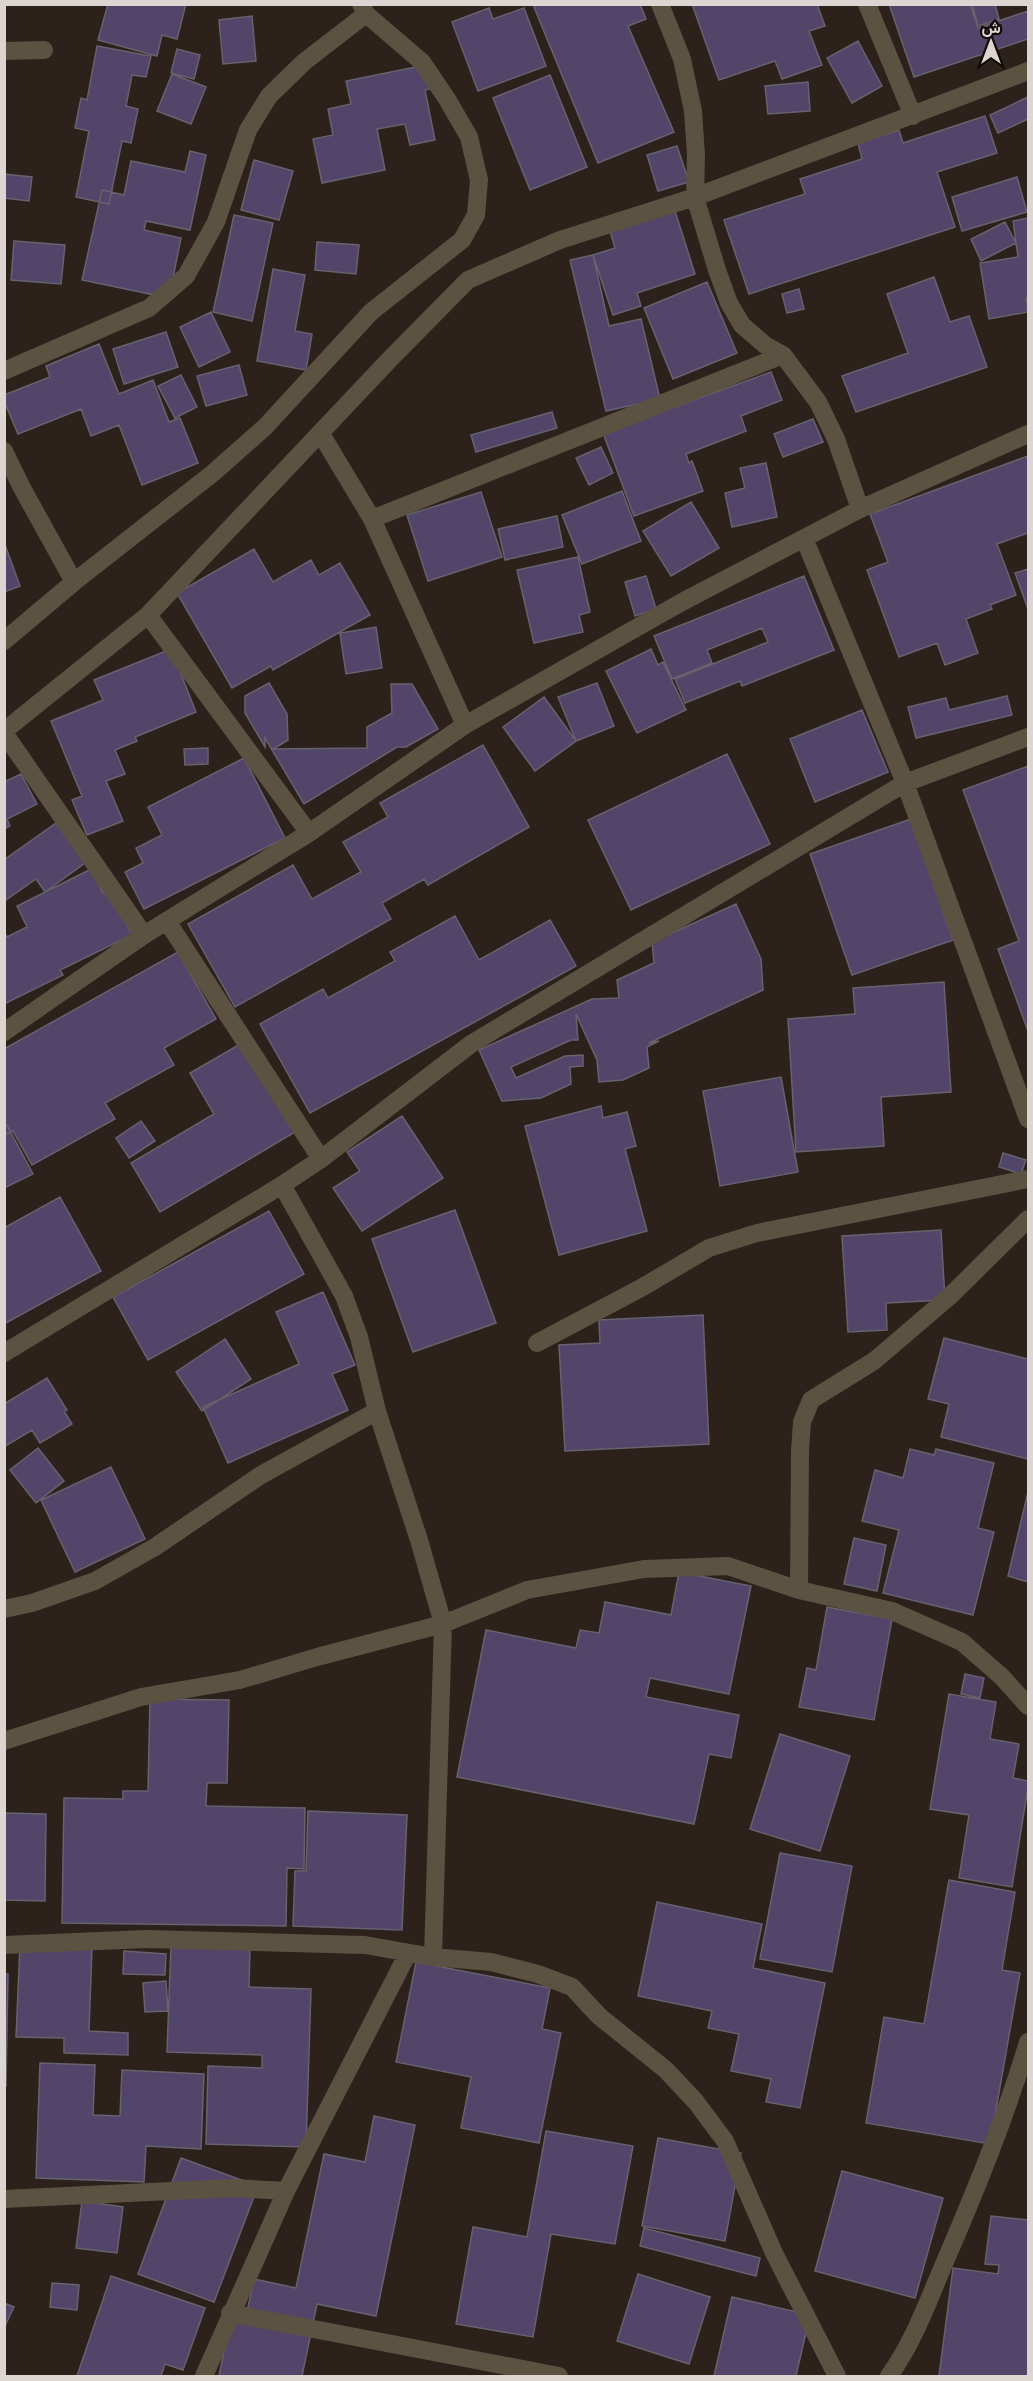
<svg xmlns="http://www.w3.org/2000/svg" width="1033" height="2381" viewBox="0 0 1033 2381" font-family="Ubuntu,Vazirmatn,sans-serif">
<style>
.building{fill:#524569;stroke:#66626e;stroke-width:1.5}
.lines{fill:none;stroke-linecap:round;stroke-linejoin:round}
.street{stroke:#5b5242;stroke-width:18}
</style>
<rect width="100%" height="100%" fill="#2d211c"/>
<path class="building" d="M108,4h78l-9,35 -15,-4 -5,21 -59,-16z
M540,4h100l6,15 -18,7 46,106 -76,31 -64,-156z
M692,4h125l8,22 -16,5 13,34 -40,14 -7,-18 -56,19z
M889,4h81l8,24 50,-17v28l-114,38z
M972,4h23l4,15 -21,7z
M489,8l4,11 31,-11 22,58 -68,25 -26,-69z
M252,16l4,45 -33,3 -4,-44z
M858,41l24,45 -30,17 -25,-45z
M97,46l54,10 -5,21 -14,-2 -6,31 12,3 -7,34 -9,-2 -13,63 -33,-7 13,-66 -14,-3 6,-30 6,2z
M177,49l23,6 -6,24 -23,-6z
M431,64l5,24 -11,2 10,50 -25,5 -5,-21 -28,5 8,41 -63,13 -9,-44 20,-4 -5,-26 23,-5 -5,-23z
M172,74l34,13 -15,37 -34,-13z
M550,75l37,92 -57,23 -37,-92z
M808,82l2,29 -42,3 -3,-28z
M1028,97v22l-30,14 -8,-18z
M985,116l12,37 -60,19 18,55 -206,67 -25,-74 81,-26 -5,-15 62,-20 -4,-16 41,-13 4,13z
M677,146l12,36 -31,9 -11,-36z
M190,151l16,4 -16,75 -44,-9 -2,9 37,8 -12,60 -87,-18 20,-90 22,5 7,-34 54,11z
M254,160l39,11 -14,49 -38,-10z
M4,174l28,3 -3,24 -25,-3z
M1017,177l10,35 -65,19 -10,-34z
M675,211l20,63 -58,19 4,13 -28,9 -20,-60 22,-7 -5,-17z
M234,215l39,8 -21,98 -39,-9z
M1028,218v80h-2l2,14 -39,7 -9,-56 38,-6 -5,-36z
M1005,222l11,21 -35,18 -10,-22z
M14,241l51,4 -4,39 -50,-4z
M317,242l42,3 -3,29 -41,-4z
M593,255l16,71 32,-7 19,80 -54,12 -36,-151z
M273,269l32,6 -10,56 17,3 -6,36 -49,-9z
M934,277l16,45 19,-6 18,51 -131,45 -14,-36 66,-23 -21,-59z
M707,282l30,71 -64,26 -29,-71z
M799,289l5,20 -17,4 -5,-19z
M211,312l19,40 -31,15 -19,-40z
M166,332l12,35 -54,17 -11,-35z
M99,344l20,50 34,-14 16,42 11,-4 18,45 -56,22 -23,-60 -28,11 -10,-27 -63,25 -14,-33v-6l46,-18 -4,-11z
M239,365l8,30 -41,11 -9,-30z
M771,372l11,28 -41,16 5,15 -60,23 3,9 3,-2 11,30 -69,25 -31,-83z
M181,375l16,32 -22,11 -17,-32z
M552,412l5,16 -81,24 -5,-17z
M813,419l10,23 -40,15 -9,-23z
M601,447l12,26 -24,12 -13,-27z
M1028,456v77l-31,11 19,51 -26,10 2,4 -26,10 12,34 -33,12 -8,-22 -38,14 -32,-87 21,-8 -18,-48z
M766,463l11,54 -45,10 -7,-34 20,-5 -5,-20z
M622,491l19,50 -59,23 -20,-49z
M481,492l21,65 -74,24 -21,-66z
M691,502l28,46 -48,28 -28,-45z
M557,516l6,31 -58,13 -7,-31z
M4,542l16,44 -16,6z
M254,549l19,33 38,-22 8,15 21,-12 30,52 -97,55 -2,-4 -39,22 -55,-95z
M578,557l12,55 -11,3 4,17 -49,11 -17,-73z
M1028,569v40l-13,-36z
M646,576l10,33 -21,7 -10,-34z
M804,576l30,74 -92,36 -2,-5 -55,22 -10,-24 93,-37 -6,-14 -55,22 5,13 -40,16 -18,-43z
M376,627l6,41 -36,6 -6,-41z
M171,649l25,63 -61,25 2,4 -22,9 10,24 -19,7 17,40 -36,14 -15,-35 10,-4 -31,-75 52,-21 -9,-20z
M651,649l7,16 5,-3 23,48 -49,23 -31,-62z
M269,683l18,31 1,26 -15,9 94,-1v-21l25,-14 -1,-29h21l26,45 -32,18h-9l-93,57 -39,-66v9l-20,-34v-17z
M597,683l17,43 -38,15 -18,-44z
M1007,696l5,19 -96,23 -8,-31 38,-9 3,12z
M544,697l32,44 -41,30 -32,-44z
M862,710l26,62 -73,30 -25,-63z
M483,745l46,82 -101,58 -4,-6 -42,24 9,16 -156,88 -47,-83 105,-59 19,34 49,-27 -18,-30 45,-25 -8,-14z
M208,748v16l-23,1 -1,-16z
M727,754l43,90 -139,66 -43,-90z
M244,758l41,80 -141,71 -19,-37 18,-9 -7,-15 26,-13 -14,-28z
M1028,766v265l-30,-82 21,-8 -56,-151z
M21,774l16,30 -30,15 3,7 -6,3v-47z
M911,819l42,121 -101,35 -42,-121z
M56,823l29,40 -40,29 -9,-13 -30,21 -2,-3v-37z
M91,869l12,24 6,-3 23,45 -72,35 3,5 -59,29v-72l3,5 20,-10 -10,-21z
M736,904l25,55 2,31 -114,53 10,-2 -12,6 2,21 -26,12 -24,2 -2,-22 -21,-46 2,26h-7l-60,27 5,11 49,-22 18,-1v11l-13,1 1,17 -30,14 -39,3 -23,-51 113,-51 27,-1 -2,-18 37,-17 -2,-21z
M455,916l24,44 71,-40 26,46 -266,147 -50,-89 63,-35 5,9 67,-37 -5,-9z
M178,952l38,67 -52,29 10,17 -69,38 10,16 -83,46 -19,-34 -6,3 -3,-4v-81z
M944,982l7,110 -70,5 3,49 -88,6 -8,-133 67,-5 -2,-26z
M242,1043l53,89 -135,80 -29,-49 83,-49 -24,-41z
M781,1077l17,95 -78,14 -17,-95z
M601,1106l2,12 24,-6 9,34 -11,3 22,82 -88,24 -34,-129z
M402,1116l41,62 -81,53 -29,-43 27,-17 -13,-19z
M141,1121l14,20 -26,17 -13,-20z
M7,1125l26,49 -29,14v-62z
M1003,1153l23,7 -5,14 -22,-7z
M60,1197l41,74 -97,53v-96z
M455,1210l41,113 -83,29 -41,-113z
M269,1211l35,63 -156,86 -35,-63z
M941,1230l4,70 -59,3 1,27 -39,2 -6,-96z
M323,1292l32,73 -23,9 16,36 -120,53 -25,-56 96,-43 -23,-52z
M703,1315l6,129 -144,7 -6,-106 41,-2 -1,-23z
M944,1338l84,21v100l-87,-22 8,-33 -21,-5z
M225,1339l26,40 -49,32 -26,-39z
M47,1378l20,32 -3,1 8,13 -32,19 -8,-13 -28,17v-43z
M38,1448l26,33 -28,22 -26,-33z
M910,1449l24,6 2,-6 58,14 -16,65 16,4 -21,83 -90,-22 16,-63 -37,-9 13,-51 28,8z
M111,1467l34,72 -70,33 -34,-72z
M1028,1492v90l-20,-6z
M854,1538l32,7 -9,46 -33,-7z
M679,1572l72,14 -22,108 -79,-16 -4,19 93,18 -8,43 -22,-4 -15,70 -237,-47 29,-147 90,18 4,-18 19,3 6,-31 66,13z
M827,1607l65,12 -18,101 -75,-13 8,-39 9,2z
M965,1674l19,4 -4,20 -19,-4z
M949,1694l47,8 -6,37 29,5 -6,34 15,3v6l-16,100 -53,-9 10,-63 -39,-6z
M150,1699l79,1 -2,83h-20l-1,23 99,2 -1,61 -17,-1 -1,58 -224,-3 2,-125 59,1v-8h25z
M780,1734l70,22 -30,95 -70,-22z
M308,1811l99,4 -5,115 -109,-4 2,-55h11z
M4,1813l42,1 -1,87 -41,-1z
M780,1853l72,13 -20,106 -72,-13z
M949,1880l66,12 -13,78 18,3 -30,171 -124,-21 18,-106 40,7z
M657,1902l105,22 -9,44 72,15 -25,125 -34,-6 5,-23 -40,-8 8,-37 -31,-6 4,-17 -74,-15z
M171,1944l79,3 -1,40 62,2 -5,158 -100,-3 2,-78 54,2v-13l-95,-3z
M20,1946l72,2 -3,83 39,2v22l-64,-2v-15l-48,-1z
M124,1951l42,3 -1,21 -42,-1z
M416,1962l134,26 -8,41 19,4 -22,110 -78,-15 10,-51 -75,-15z
M4,1974h4l-2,112h-2z
M166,1981l2,30 -23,1 -2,-29z
M40,2063l55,2 -2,50 27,1 2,-46 82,4 -3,75 -55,-3 -2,36 -108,-4z
M374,2116l41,9 -39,191 -59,-12 -15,72h-83l12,-58 14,3 9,-42 42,9 28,-134 41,8z
M374,2116l41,9 -39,191 -59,-12 -15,72h-83l12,-58 14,3 9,-42 42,9 28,-134 41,8z
M546,2131l87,15 -18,98 -64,-10 -18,103 -77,-13 17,-97 54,10z
M546,2131l87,15 -18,98 -64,-10 -18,103 -77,-13 17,-97 54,10z
M658,2138l83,15 -16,88 -83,-15z
M181,2158l77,28 -44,116 -76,-28z
M181,2158l77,28 -44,116 -76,-28z
M842,2171l101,27 -28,100 -100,-27z
M842,2171l101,27 -28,100 -100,-27z
M82,2201l41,6 -6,46 -41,-5z
M991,2216l37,4v156h-89l14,-108 45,6 1,-9 -14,-1z
M991,2216l37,4v156h-89l14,-108 45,6 1,-9 -14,-1z
M644,2228l116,30 -4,18 -116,-30z
M638,2274l72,23 -21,67 -72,-23z
M638,2274l72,23 -21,67 -72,-23z
M111,2276l94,32 -22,62 -18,-6 -4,12h-84z
M111,2276l94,32 -22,62 -18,-6 -4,12h-84z
M52,2283l27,2 -2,25 -27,-3z
M52,2283l27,2 -2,25 -27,-3z
M732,2297l78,18 -14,61h-82z
M732,2297l78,18 -14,61h-82z
M4,2303l10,4 -10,21z
M4,2303l10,4 -10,21z"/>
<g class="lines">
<path class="street" d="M660,4l22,55 11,52 3,44 -1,42 22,73 12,33 13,22 23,20 18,10 35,47 18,37 24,70
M867,4l46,112
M4,51l40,-1
M4,371l145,-63 37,-32 30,-54 32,-92 21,-34 35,-34 62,-48
M321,434l51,85 93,206
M4,451l18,37 52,94
M372,519l411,-164
M804,538l101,245 123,336
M148,615l161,218
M4,641l70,-59 139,-109 52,-46 106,-115 91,-72 14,-25 3,-35 -10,-43 -22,-38 -25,-37 -56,-48 -5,-10
M4,731l144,-116 243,-257 77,-78 92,-40 135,-43 333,-126
M4,733l140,202
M167,921l154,238
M4,1032l140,-97 165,-102 156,-108 217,-123 178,-93 168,-75
M282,1185l62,111 15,41 18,74 42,129 24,84 -10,333
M537,1343l104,-55 68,-40 48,-15 271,-54
M4,1353l278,-168 39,-26 150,-115 434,-261 123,-46
M799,1590l1,-139 2,-29 9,-22 63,-39 76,-65 78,-77
M4,1609l28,-6 63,-22 60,-34 106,-72 116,-64
M4,1741l137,-44 99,-17 77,-23 126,-33 84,-34 117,-21 84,-3 71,24 93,21 70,31 40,35 26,29
M4,1945l142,-6 219,6 68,12 58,5 47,12 34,13 27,29 67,54 30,32 29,39 49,112 63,123
M4,2199l229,-11 53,3
M230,2313l329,63
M204,2376l82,-185 122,-238
M889,2376c26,-36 40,-78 58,-119 30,-70 59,-141 81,-215"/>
</g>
<rect width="1033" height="2381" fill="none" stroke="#ddd5d1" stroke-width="12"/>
<g transform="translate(991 42)" stroke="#110c0a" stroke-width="4.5" paint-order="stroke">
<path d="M0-4.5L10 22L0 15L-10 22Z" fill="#ddd5d1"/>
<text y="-9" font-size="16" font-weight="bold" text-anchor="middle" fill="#ddd5d1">ش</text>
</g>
</svg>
